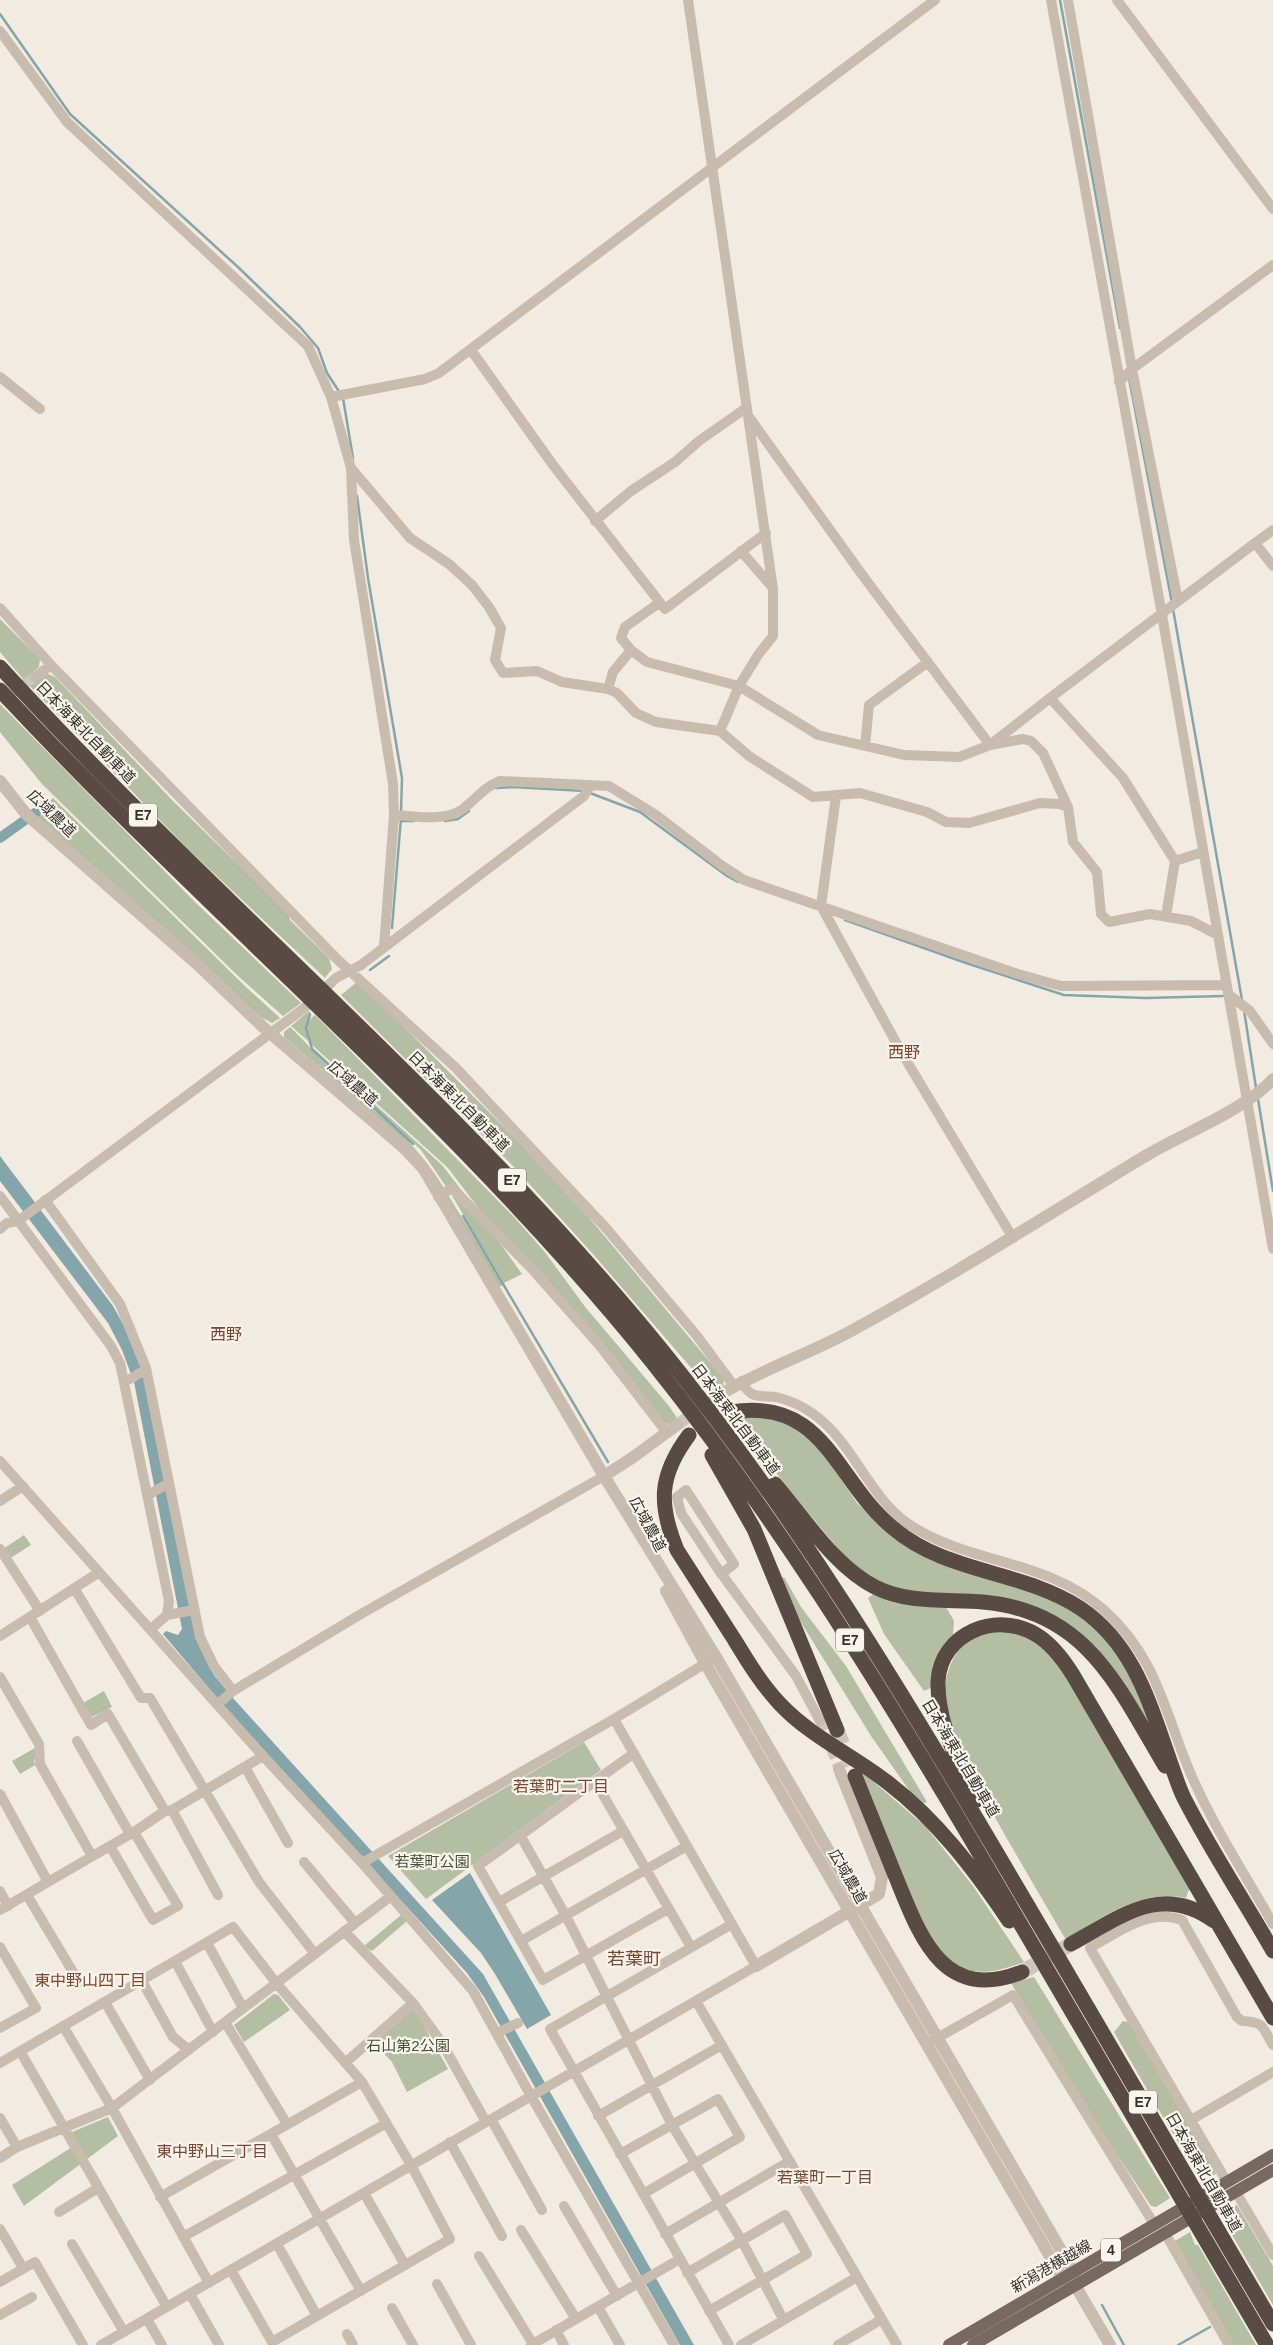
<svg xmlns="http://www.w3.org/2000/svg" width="1273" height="2345" viewBox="0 0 1273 2345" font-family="Helvetica,'Noto Sans JP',sans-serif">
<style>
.green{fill:#b3bea3}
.water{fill:#84a6aa}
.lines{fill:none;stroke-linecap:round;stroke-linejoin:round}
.stream{stroke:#84a6aa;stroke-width:2.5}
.canal{stroke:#84a6aa;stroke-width:10}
.minor-tunnel{stroke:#ccc6bd;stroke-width:10;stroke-dasharray:10 5;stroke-linecap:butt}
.tertiary-tunnel{stroke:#ccc6bd;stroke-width:12;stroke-dasharray:12 6;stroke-linecap:butt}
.motorway-tunnel{stroke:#ccc6bd;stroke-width:15;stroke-dasharray:15 8;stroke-linecap:butt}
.minor{stroke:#c8bcae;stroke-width:10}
.tertiary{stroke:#c8bcae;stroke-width:12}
.primary{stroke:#77695f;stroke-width:12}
.motorway{stroke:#574b44;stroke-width:15}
.labels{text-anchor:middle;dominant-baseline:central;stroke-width:4.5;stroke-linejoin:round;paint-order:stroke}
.shield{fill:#f9f4ee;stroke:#716b66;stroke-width:1}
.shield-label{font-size:14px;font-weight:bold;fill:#37302c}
.street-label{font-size:15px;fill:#37302c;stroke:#f9f4ee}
.park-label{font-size:15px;fill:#445332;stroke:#f9f4ee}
.neighbourhood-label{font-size:16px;fill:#7d472e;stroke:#f9f4ee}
.quarter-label{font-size:18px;fill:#7d472e;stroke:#f9f4ee}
</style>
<rect width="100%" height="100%" fill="#f1ebe1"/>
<path class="green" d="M0,619l40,40 -1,8 -15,13 -24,-28z
M46,673l9,4 118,124 115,112 2,7 39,38 3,11 -7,9 -137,-129 -162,-167 8,-6z
M0,704l195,198 106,101 -18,13 -46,-41 -195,-191 -42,-52z
M53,798l194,190 33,30 -8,5 -13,-7 -224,-200z
M358,981l158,158 70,75 138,165 -1,9 -11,4 -119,-138 -80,-88 -172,-171z
M309,1011l2,2 -5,15 2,13 -17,-15z
M315,1015l199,202 30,34 42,57 83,98 8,12c-4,6 -6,7 -13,5l-181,-209 -35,-46 -137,-124c-4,-10 -6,-22 4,-29z
M290,1027c14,13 26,28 40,41 40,38 87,73 115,122h-3l-35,-47 -123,-106v-5z
M316,1051l126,114 27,35 -22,-12 -26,-38z
M451,1194h3l40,41 28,39 -18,9z
M448,1195l55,90 -4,2 -53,-90z
M751,1416l17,2 25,8 27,23 37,54 33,32 24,16 149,52 31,23 26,27 33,76 -101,-113 -149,-24 -31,-11 -25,-22 -53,-63 -59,-76z
M24,1535l7,10 -22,14 -6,-10z
M784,1577l17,30 45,59 81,136 -5,2 -8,-7 -43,-61 -77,-125 -13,-32z
M876,1592l70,15 8,14 -1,14c-15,13 -18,32 -20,52l-9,4 -40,-57 -16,-36z
M990,1630c43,3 53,14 78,48l122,209 -4,11c-43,-10 -85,19 -120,42 -25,-43 -50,-85 -74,-128 -18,-34 -49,-84 -47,-123 1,-18 10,-39 24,-50 6,-4 15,-6 21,-9z
M104,1691l8,16 -20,10 -9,-14z
M584,1742l17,28 -175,129 -38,-43z
M35,1748l2,4 -3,9 1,4 -15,9 -8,-13z
M860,1770l66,57 47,59 51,76c-51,19 -68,11 -100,-31z
M401,1915l6,6 -35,30 -8,-5z
M1034,1977l136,221 -14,9 -5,-1 -65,-98 -75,-125z
M274,1994l4,1 12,15 -46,32 -10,-17z
M411,2009l9,10 28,50 -41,23 -15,-30 -19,-20z
M1123,2021l9,2 75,130 9,21 -14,6 -35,-56 -53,-92z
M108,2117l10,19 -94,70 -12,-21 65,-41 -5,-12z
M1237,2205l36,61v39l-45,-77 1,-1 -9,-13z
M1190,2232l5,13h3l58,100h-22l-59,-104z"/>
<path class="water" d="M0,1156l113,150 11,20 21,50 53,266 16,33 18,22 251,277 211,371h-14l-196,-348 -17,-24 -244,-268 -60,-71 3,-3 12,4 4,-6 -48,-247 -12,-32 -14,-27 -108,-142z
M470,1873l81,142 -24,14 -32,-55 -14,-21 -49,-53z"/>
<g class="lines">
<path class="stream" d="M1060,0l60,328
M0,14l70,100 169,154 61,59 18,21 9,25 13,20
M1129,378l43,225
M343,398l10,60
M357,496l11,82 34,200 -1,34
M1173,609l69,391
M496,788l17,-1 72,4
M590,793l50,19 87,64 11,6
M401,821h13
M445,821l13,-2 11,-8
M845,920l121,43 98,32 82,3 77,-2
M392,928l9,-110
M370,970l19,-14
M1244,1010l12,78
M310,1015l-4,13 6,21 101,95
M1258,1099l15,92
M463,1216l145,246
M1102,2305l22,40
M1178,2345l32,-18"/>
<path class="canal" d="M0,838l46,-33"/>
<path class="minor-tunnel" d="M0,701l35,-24
M820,1721l19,48"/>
<path class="tertiary-tunnel" d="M677,1425l41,-29"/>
<path class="motorway-tunnel" d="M837,1730l18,46
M1022,1972l49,-28"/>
<path class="minor" d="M688,0l85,589v47l-15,19 -19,31 -19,45
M1051,0l111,615 111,634
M1068,0l64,369 46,232
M1117,0l156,209
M0,31l67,91 241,224 23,51 20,71 3,72 39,244 1,31 -10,132
M471,350l82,115 112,144 101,-76
M0,377l40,32
M1119,382l13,-13 141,-104
M331,397l94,-18 14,-6 496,-373
M749,417l114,159 127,169 60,-47 205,-155 18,23
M351,468l59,70 39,26 23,21 17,22 12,21 -6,32 8,13 34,-2 25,11 46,7 9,4 19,20 20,9 64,9 29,25 64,41 47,-4 67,19 19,10 23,1 71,-20 20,1 8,3 5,35 24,30 4,42 8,8 41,-8 41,7 27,14
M595,521l36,-30 44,-29 24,-21 47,-33
M1255,543l18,-13
M741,551l32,37
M0,608l51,57 288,296 117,107 150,160 91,108 37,50
M631,650l16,12 92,24 79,49 86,20 55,2 31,-12 33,-6 8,2 12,12 25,54
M35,677l16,-12
M608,689l5,-17 18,-22 -10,-12 4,-11 34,-24
M1050,698l73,80 52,83 -9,55
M865,746l4,-41 59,-43
M836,796l-15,110 82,149 110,183
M394,815c21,1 51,7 69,-6 13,-10 21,-22 37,-28l109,5 47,29 65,50 23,15 274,94 43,12 165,-1
M1175,861l28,-9
M1228,994l22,17 23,33
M0,1196l111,150 9,17 49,238 -2,14 -16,14
M438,1197l14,-9 80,81 68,77 67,87
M45,1200l75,104 26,64 54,269 14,29 19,25
M0,1229l7,-6 11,-2 285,-212 33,-31 25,-13 223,-169 6,-10
M130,1379l15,-9
M742,1381c2,5 5,10 10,13 6,3 16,2 24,3 13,3 26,9 36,16 42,29 56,84 98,112 62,40 137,34 194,85 55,49 61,106 89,169 22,50 53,97 80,145
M0,1461l263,295 99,107 111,128 58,105 143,249
M148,1495l21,-12
M0,1501l23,-15
M0,1549l40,62
M721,1574l13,-10 -48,-74 -9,7 4,16 37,56 78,107 24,45
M74,1588l67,110h9l109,184 56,72
M167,1615l27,-5
M30,1617l61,108 17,-11 57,97
M0,1636l98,-63
M0,1677l39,67 1,20 52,92
M217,1705l16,-14 128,-77 243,-138
M77,1741l53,93
M634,1753l-156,113 65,114 125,-71
M245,1767l43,76
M595,1781l96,166
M0,1794l48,88
M172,1810l46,85
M520,1835l46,81 106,209 70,116 41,78
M110,1846l43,74 25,-14 -44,-74
M304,1862l51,61
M362,1863l252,-144 97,-59
M0,1891l8,15
M27,1895l52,87
M499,1902l124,-71
M0,1910l134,-78 31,-21 7,-1 91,-54
M344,1931l69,72 29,40 44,79
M521,1941l166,-95
M207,1943l36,65
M0,1947l36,61 -36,20
M175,1961l38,71
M142,1981l31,56 16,13
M696,2001l201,344
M105,2002l45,78
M225,2022l62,102
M63,2026l49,82 97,175
M497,2033l21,-10
M932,2041l81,-46 141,229
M20,2051l147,256
M0,2063l233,-136 44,57 85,98 49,83 39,74 -178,103 -41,-72
M345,2063l68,-60
M598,2116l124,-71
M0,2118l17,29
M491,2119l51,91
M1191,2120l82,-48
M271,2134l90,157
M450,2142l52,94
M620,2154l98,-55 22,38 -97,57
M0,2158l17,-11 95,-39 279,-212
M1227,2182l-137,-234c28,-16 59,-40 92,-28l55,97 5,4c23,1 20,6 31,24
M1236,2192l37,63
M364,2193l41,72
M160,2197l202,-115
M564,2206l53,90
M59,2212l39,-24
M0,2229l23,39
M521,2230l55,89
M1165,2233l64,112
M665,2234l125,-73
M183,2237l202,-113
M72,2244l52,88
M277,2244l40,72
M479,2256l54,88
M687,2273l98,-58 22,39 -98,57
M0,2282l35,-20 48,83
M437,2284l34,61
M190,2294l29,51
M598,2307l22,38
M392,2308l21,37
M0,2315l32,-18
M147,2319l15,26
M556,2330l8,15
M347,2334l6,11
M101,2345l655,-379 -142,-247
M531,2345l149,-86
M729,2345l-179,-316 182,-105
M741,2345l116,-68
M838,2345l44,-26"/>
<path class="tertiary" d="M0,781l26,33 172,151 65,62 141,121 19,20 181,308 112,181 357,614 2,14 35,60
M718,1396c42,-26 89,-41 133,-65 101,-55 198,-117 296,-176 37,-22 98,-45 126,-76
M604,1476l28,-18 45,-33
M666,1591l39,72 357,614 11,6
M756,1966l123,-72 3,-17 -43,-108"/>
<path class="primary" d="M949,2345l324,-190
M973,2345l300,-175"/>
<path class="motorway" d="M0,667c214,234 461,436 661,682 134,165 243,346 350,528 88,149 175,299 262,447
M0,690c213,229 457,429 653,673 119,149 219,309 316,473 100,169 199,339 298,509
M731,1412c95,-15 103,68 162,116 54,46 129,42 187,80 55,37 70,97 91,156 4,11 8,24 13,34 27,53 60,102 89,153
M689,1435c-30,40 -31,69 -12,115 19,30 38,59 57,89 14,23 28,46 46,65 30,32 72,51 107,78 50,38 87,87 122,139
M712,1455l42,74 83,201
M775,1484c29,34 60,83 100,103 33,17 73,12 108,15 104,9 135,85 182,164
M855,1776c13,33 27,66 40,99 24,58 46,129 127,97
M977,1800c-19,-34 -40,-79 -39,-119 3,-48 58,-70 97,-47 16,9 28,25 38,41l200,343
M1071,1944c48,-26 90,-62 143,-23"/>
</g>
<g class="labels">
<g class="shield">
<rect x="129" y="803.5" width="28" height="23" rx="4"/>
<rect x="498" y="1168.5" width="28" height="23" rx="4"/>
<rect x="836" y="1628.5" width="28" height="23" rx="4"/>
<rect x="1129" y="2090.5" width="28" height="23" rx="4"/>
<rect x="1101" y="2238.5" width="20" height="23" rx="4"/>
</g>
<g class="shield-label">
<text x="143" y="815">E7</text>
<text x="512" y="1180">E7</text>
<text x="850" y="1640">E7</text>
<text x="1143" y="2102">E7</text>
<text x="1111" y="2250">4</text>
</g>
<g class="street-label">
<text transform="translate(86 732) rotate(46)">日本海東北自動車道</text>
<text transform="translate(52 813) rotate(44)">広域農道</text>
<text transform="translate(353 1083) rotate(41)">広域農道</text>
<text transform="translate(459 1101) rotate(45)">日本海東北自動車道</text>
<text transform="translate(736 1419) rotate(53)">日本海東北自動車道</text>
<text transform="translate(648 1524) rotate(62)">広域農道</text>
<text transform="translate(961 1758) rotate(59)">日本海東北自動車道</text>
<text transform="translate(848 1876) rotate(60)">広域農道</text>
<text transform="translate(1204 2172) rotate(60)">日本海東北自動車道</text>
<text transform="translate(1051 2266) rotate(-30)">新潟港横越線</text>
</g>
<g class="park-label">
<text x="432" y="1861">若葉町公園</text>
<text x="408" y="2045">石山第2公園</text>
</g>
<g class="neighbourhood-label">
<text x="904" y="1052">西野</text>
<text x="226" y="1334">西野</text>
<text x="561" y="1786">若葉町二丁目</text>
<text x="90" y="1980">東中野山四丁目</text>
<text x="212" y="2151">東中野山三丁目</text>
<text x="825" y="2177">若葉町一丁目</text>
</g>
<g class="quarter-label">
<text x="634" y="1959">若葉町</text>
</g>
</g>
</svg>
